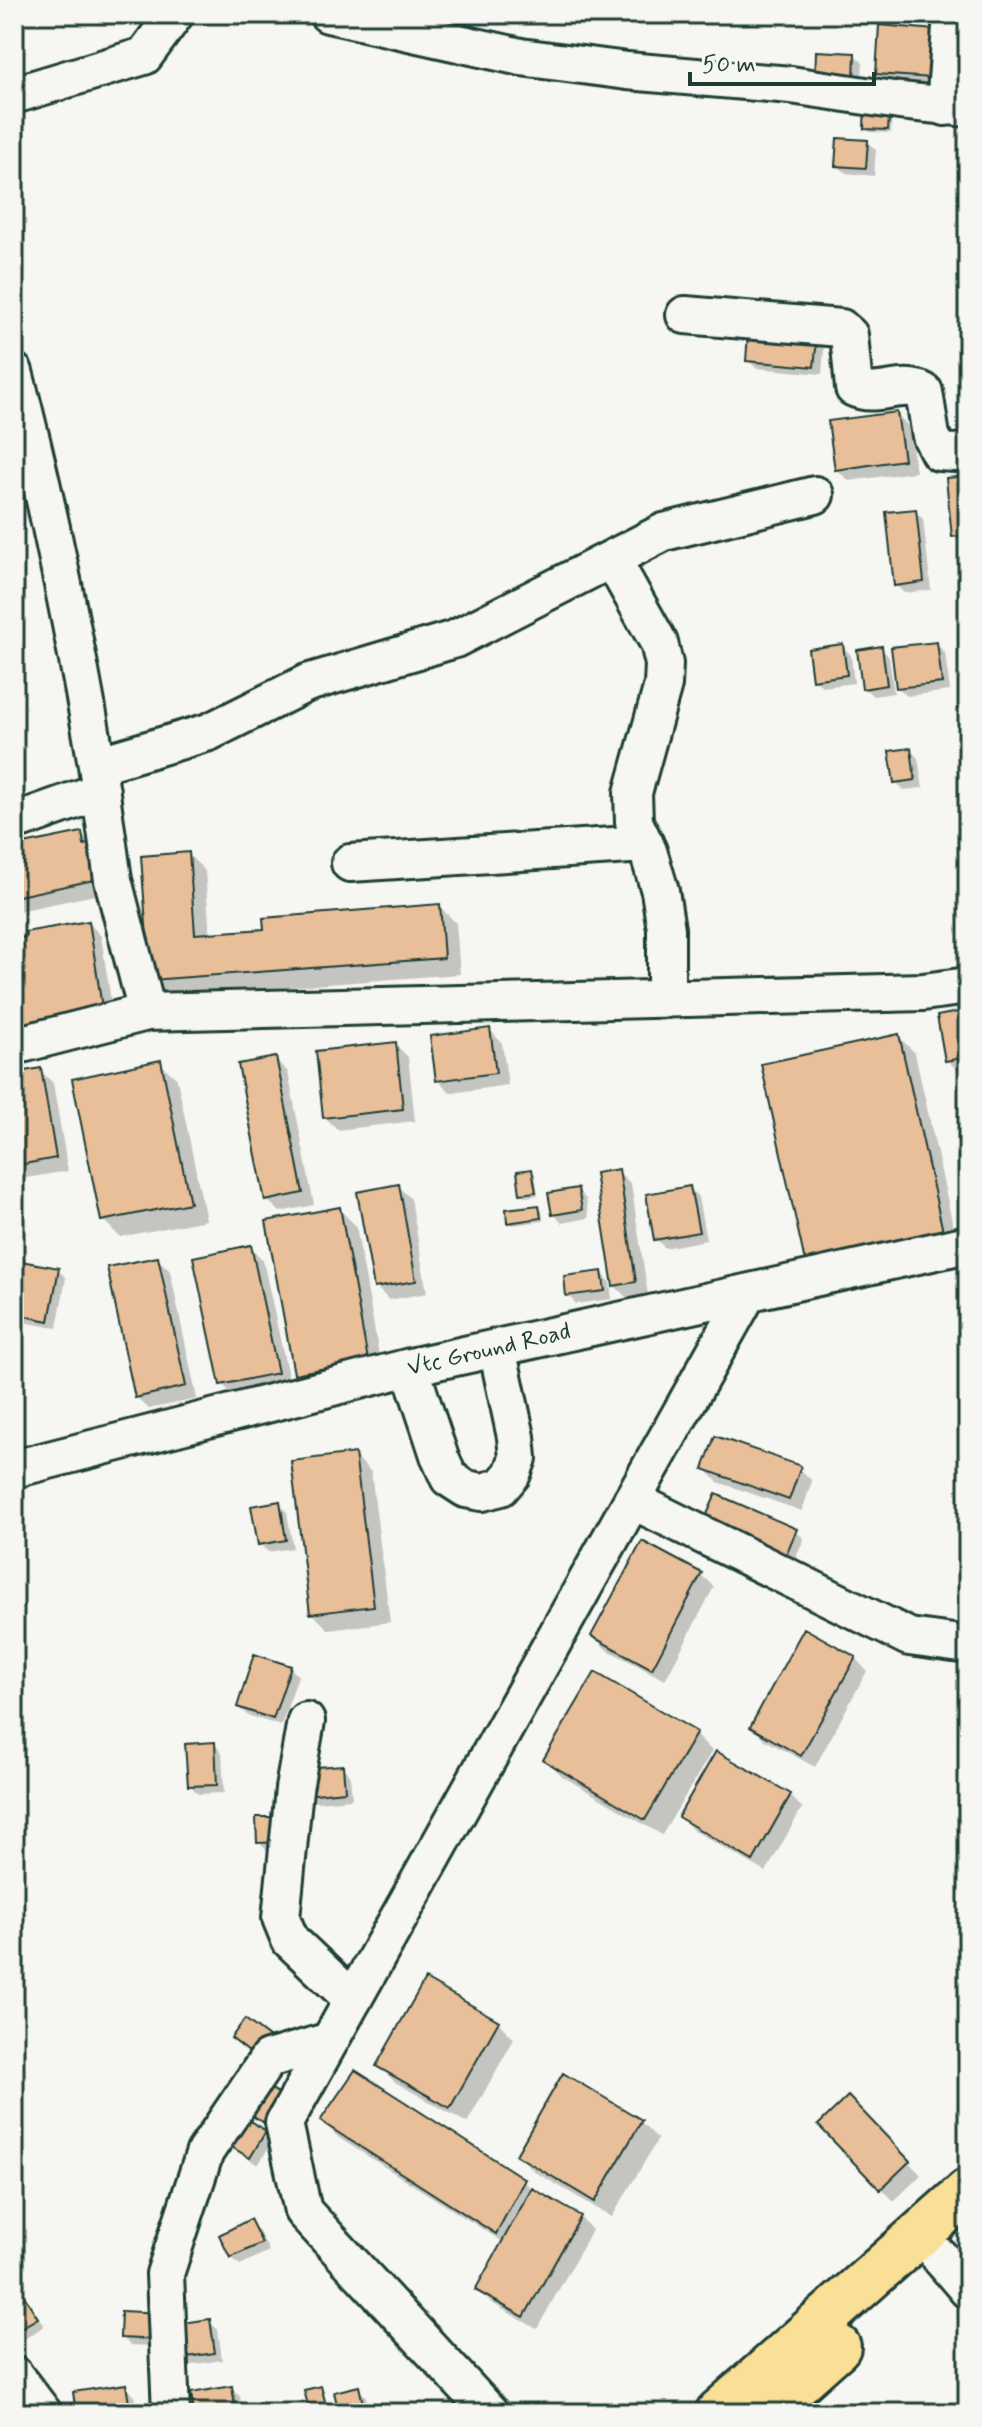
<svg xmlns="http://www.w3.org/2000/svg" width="982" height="2427" viewBox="0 0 982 2427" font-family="Mynerve,sans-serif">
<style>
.shadow{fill:#0003}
.building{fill:#e9bf99;stroke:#1f3d34;stroke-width:2}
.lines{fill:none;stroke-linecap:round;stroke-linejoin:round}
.minor-casing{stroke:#1f3d34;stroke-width:42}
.major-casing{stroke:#1f3d34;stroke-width:50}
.minor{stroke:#f6f6f2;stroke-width:36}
.major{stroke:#fadf96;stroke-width:44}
.labels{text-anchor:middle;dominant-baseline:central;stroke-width:8;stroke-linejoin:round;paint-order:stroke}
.street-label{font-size:24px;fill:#1f3d34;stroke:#f6f6f2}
</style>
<rect width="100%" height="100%" fill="#f6f6f2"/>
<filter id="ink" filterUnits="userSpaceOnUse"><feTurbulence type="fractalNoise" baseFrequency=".0125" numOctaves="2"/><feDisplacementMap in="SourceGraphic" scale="16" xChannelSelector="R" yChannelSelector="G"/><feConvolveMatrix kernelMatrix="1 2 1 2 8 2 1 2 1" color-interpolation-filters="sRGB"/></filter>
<g filter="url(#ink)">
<path class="shadow" d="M881,28l63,62 -53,-4 -13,-13z
M855,55l8,8 -2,26 -36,-2z
M892,110l-1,23 -21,-1 -4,-4z
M867,142l9,8 -2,26 -28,-3 -9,-8z
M816,341l8,8 -2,25 -66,-6 -8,-8z
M897,414l12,13 7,45 -67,9 -13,-12z
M968,478v65l-6,1 -8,-8z
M915,511l8,8 8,71 -27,3 -8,-8z
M936,644l9,8 5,39 -43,5 -9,-8z
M842,646l9,9 3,28 -31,4 -9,-8z
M881,648l8,9 5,36 -21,3 -9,-8z
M910,750l8,8 5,30 -19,2 -8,-8z
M81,834l11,11 13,48 -91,19v-64z
M188,854l17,17 5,64 56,-4 173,-25 17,17 4,51 -291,22 -17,-17z
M89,923l12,13 14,91 -79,18 -22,-67v-37z
M968,1012v60l-8,1 -13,-13z
M490,1030l12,13 6,42 -57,8 -13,-13z
M898,1036l17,17 44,200 -135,29z
M395,1044l13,13 7,64 -77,9 -13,-13z
M275,1059l13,13 26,133 -34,7 -13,-12z
M160,1063l17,16 29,141 -86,17 -17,-17z
M40,1070l13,13 15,88 -54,9v-105z
M531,1171l4,3 3,21 -12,2 -4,-4z
M618,1171l13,13 17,111 -21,3 -13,-13z
M398,1186l13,13 16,94 -38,7 -13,-13z
M690,1188l8,9 8,43 -41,8 -9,-9z
M577,1190l9,9 3,19 -27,5 -8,-9z
M14,1191l3,3 4,34h-7z
M538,1207l4,4 1,10 -30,4 -4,-3z
M339,1209l17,17 27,151 -70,13 -17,-17z
M14,1229l9,9 2,25 33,7 8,8 -9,50 -35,-6 -8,-9 8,-46 -8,1z
M250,1247l13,13 27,125 -55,12 -13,-13z
M158,1259l12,12 27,128 -48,10 -13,-12z
M602,1273l8,9 2,17 -36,5 -8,-9z
M354,1455l17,17 19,150 -61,8 -17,-17z
M799,1468l13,13 -10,30 -84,-29 -13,-13z
M279,1503l8,9 6,36 -25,4 -8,-8z
M715,1529l81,2 8,8 -11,25z
M701,1575l13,12 -49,93 -59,-31 -12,-13z
M855,1658l12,13 -52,96 -50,-27 -13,-13z
M290,1667l8,9 -17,50 -34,-11 -8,-8z
M695,1734l17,17 -50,84 -100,-59 -16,-17z
M214,1744l8,9 2,40 -26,1 -8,-9z
M342,1767l8,8 2,24 -36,3 -9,-8z
M790,1795l12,13 -36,64 -73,-42 -12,-13z
M286,1819l9,31 -28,1 -8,-9z
M498,2022l16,17 -47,84 -72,-41 -17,-17z
M848,2099l73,76 -27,26 -73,-76z
M322,2121l202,60 10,10 46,26 12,13 -55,99 -47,-27 -13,-13 26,-47 -164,-104z
M641,2122l17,17 -46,78 -77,-45 -17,-17z
M265,2133l8,8 -15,24 -27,-17 -8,-9z
M250,2222l8,8 11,21 -29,14 -9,-8z
M21,2293l8,9 15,24 -30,20v-49z
M123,2313l46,34 -39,-2 -8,-8z
M210,2322l8,8 4,30 -32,5 -8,-8z
M125,2386l9,9 3,18h-59z
M231,2388l9,8 2,17h-46z
M321,2388l3,4 5,21h-17z
M358,2388l8,9 4,16h-29z"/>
<path class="building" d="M879,25l56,5 -3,48 -56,-4z
M816,51l39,2 -1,29 -39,-2z
M865,103l25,1 -2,26 -24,-1z
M837,138l31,2 -2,28 -31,-2z
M748,333l69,6 -3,28 -68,-6z
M897,412l7,48 -69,10 -7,-49z
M968,476v59l-16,2 -6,-59z
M916,509l8,73 -30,4 -8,-74z
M937,642l5,41 -46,5 -5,-41z
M843,644l4,31 -35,5 -4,-31z
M882,646l5,39 -25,4 -5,-39z
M911,748l4,32 -21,3 -5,-32z
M82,832l2,13 11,-3 5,23 -9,2 3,13 -80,17v-51z
M189,852l6,82 69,-5 -1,-11 177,-14 4,54 -294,22 -9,-124z
M89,921l14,93 -14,3 -2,-9 -12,3 1,4 -54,18 -8,-44v-50l12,-2 -1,-5z
M968,1010v47l-23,4 -8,-45z
M490,1028l6,45 -60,8 -6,-45z
M899,1034l45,202 -138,30 -45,-202z
M396,1042l7,67 -80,9 -7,-67z
M276,1057l27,136 -38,8 -27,-137z
M161,1060l29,143 -89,18 -29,-142z
M41,1068l15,90 -42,8v-93z
M532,1169l4,23 -16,2 -3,-23z
M619,1169l17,113 -23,4 -18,-113z
M399,1184l17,97 -42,7 -17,-96z
M690,1186l9,46 -45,8 -8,-46z
M578,1188l4,22 -30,5 -4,-22z
M539,1205l2,13 -34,5 -1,-14z
M340,1207l28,153 -74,14 -28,-153z
M14,1228l4,31h-4z
M251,1245l27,128 -58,12 -27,-128z
M158,1257l28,129 -51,12 -28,-131z
M21,1261l38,7 -10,53 -35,-7v-12z
M602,1271l3,20 -39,5 -2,-20z
M715,1436l86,30 -12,34 -86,-31z
M355,1453l19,153 -64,8 -19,-153z
M716,1494l81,35 -12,28 -81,-36z
M280,1501l6,39 -28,5 -7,-39z
M642,1541l60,32 -50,96 -61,-33z
M804,1628l52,29 -55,99 -51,-29z
M254,1654l37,12 -18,53 -36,-12z
M595,1672l102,60 -52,88 -102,-60z
M215,1742l2,43 -29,1 -3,-42z
M716,1751l75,43 -38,67 -75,-44z
M343,1765l2,26 -40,4 -2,-27z
M256,1817h31v25l-30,1z
M425,1979l74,42 -49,87 -74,-42z
M245,2019l32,24 -15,19 -31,-24z
M355,2070l170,109 -29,55 -176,-113z
M563,2073l79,47 -47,82 -79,-47z
M260,2083l22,12 -16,29 -22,-13z
M848,2096l62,65 -30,29 -62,-65z
M237,2113l29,18 -16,27 -30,-18z
M532,2188l49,28 -57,101 -49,-27z
M250,2219l12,24 -32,15 -11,-23z
M21,2291l17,27 -24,14v-37z
M121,2311l42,2 -2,27 -41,-2z
M210,2319l5,34 -35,5 -4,-34z
M126,2384l4,26 -19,3h-35l-3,-21z
M232,2386l4,27h-42l-3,-20z
M321,2386l7,27h-18l-6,-23z
M359,2386l6,27h-26l-5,-21z"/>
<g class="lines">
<g class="minor-casing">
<path id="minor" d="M328,14l193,43 106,14 164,14 109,16 68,7
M14,95l130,-39 31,-42
M945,107l7,-93
M685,315l156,13 8,7 5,53c22,11 48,-8 70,4l7,44 8,16 16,1 13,-2
M14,372c34,129 60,261 83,393l112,-33 98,-49 148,-44 209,-107 151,-37
M612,559l47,84 5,21 -1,21 -30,108 1,29 14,29 12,40 6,38v70
M97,765l16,115 34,132
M14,822l87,-31
M350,863l295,-19
M14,1046l133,-34 776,-20 45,-6
M410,1367l30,91 9,20 17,11 16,3 19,-5 11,-13 6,-16 -2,-21 -19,-89
M14,1469l396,-102 558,-123
M632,1500l277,137 59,8
M306,1721l-12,68 -13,129 9,22 63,60
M938,2255l30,35
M14,2375l29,38
M171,2413l-6,-139 40,-122 63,-93 62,-18
M490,2413l-187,-202 -19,-88 464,-830"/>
</g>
<g class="major-casing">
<path id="major" d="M718,2413l250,-222
M764,2413l74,-66"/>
</g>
<use href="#minor" class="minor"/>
<use href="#major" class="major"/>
</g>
</g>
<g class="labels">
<g class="street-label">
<text transform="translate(489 1350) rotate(-13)">Vtc Ground Road</text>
</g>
</g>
<rect width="982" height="2427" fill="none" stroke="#f6f6f2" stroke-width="48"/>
<rect x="24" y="24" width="934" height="2379" fill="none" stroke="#1f3d34" stroke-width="3" filter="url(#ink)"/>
<path d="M690 72v12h184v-12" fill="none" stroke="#1f3d34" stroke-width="4"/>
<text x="702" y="72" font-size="24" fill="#1f3d34" stroke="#f6f6f2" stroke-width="6" paint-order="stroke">50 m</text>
</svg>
